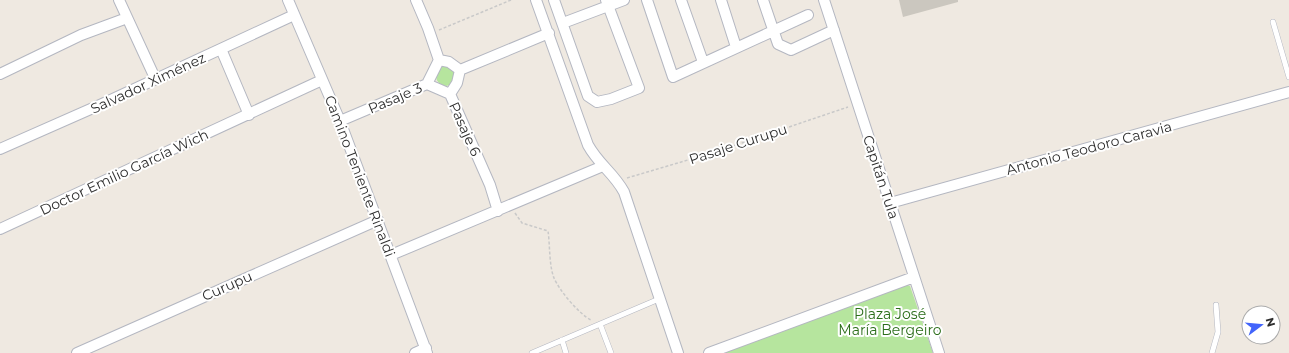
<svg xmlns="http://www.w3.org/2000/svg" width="1289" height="353" viewBox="0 0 1289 353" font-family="Montserrat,sans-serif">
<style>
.green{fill:#b6e59e}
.building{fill:#cbc7bf}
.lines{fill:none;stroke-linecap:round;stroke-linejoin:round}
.lane-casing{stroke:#b4b7c1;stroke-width:6}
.street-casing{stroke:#b4b7c1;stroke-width:12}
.path{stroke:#c9c9c9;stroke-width:1.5;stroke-dasharray:3 2;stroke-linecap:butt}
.lane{stroke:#fff;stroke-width:5}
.street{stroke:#fff;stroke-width:10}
.labels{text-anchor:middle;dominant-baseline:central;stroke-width:4;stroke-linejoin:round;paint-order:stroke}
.street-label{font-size:14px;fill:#2e2e2e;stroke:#fff}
.park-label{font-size:14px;fill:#2c6e1b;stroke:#fff}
</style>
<rect width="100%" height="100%" fill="#efe9e1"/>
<path class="green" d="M436 76a10 10 0 1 1 20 0a10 10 0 1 1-20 0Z
M907,285l3,1 23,67h-215z"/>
<path class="building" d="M899,0h59v2l-55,15z"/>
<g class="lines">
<g class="lane-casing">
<path id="lane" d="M1273,22l16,55
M600,324l11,29
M562,340l4,13
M532,353l127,-54
M1212,353l6,-21 -2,-27"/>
</g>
<g class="street-casing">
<path id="street" d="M119,0l36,78
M288,0l52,121 87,232
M416,0l12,28 11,32 10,2 11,8 -3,13 -7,11 40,91 8,26
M536,0l52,145c11,20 25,27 36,47l54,161
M554,0l34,96 9,6 14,-3 28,-11 -33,-88
M647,0l26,77 135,-62
M681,0l22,62
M721,0l15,47
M763,0l15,44 13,6 43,-20
M824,0l115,353
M563,23l61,-23
M221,49l28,66
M460,70l89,-37
M0,74l81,-39 46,-17
M427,84l12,-24
M340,121l87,-37 23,10
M0,149l102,-45 192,-89
M890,203l399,-111
M0,229l322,-149
M391,255l212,-89
M77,353l301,-133
M415,353l11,-5
M709,353l205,-76"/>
</g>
<path class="path" d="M439,30l72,-30
M627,178l88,-26 133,-45
M515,213l7,10 26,8c2,13 1,35 6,47 5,12 25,36 37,42"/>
<use href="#lane" class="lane"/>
<use href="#street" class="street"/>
</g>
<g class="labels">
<g class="street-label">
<text transform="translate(148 83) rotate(-25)">Salvador Ximénez</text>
<text transform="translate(395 98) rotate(-23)">Pasaje 3</text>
<text transform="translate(465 129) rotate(66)">Pasaje 6</text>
<text transform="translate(738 144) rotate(-18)">Pasaje Curupu</text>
<text transform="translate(1089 148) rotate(-15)">Antonio Teodoro Caravia</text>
<text transform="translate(124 172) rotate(-25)">Doctor Emilio García Wich</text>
<text transform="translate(360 176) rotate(69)">Camino Teniente Rinaldi</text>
<text transform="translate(881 177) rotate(72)">Capitán Tula</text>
<text transform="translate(227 286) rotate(-24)">Curupu</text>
</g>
<g class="park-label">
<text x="890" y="314">Plaza José<tspan x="890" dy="16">María Bergeiro</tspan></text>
</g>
</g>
<g transform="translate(1261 325) rotate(74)"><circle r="19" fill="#ffffff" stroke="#ababab"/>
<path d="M0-3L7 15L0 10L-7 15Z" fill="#4264fb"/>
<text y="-6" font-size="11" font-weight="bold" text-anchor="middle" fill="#2e2e2e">N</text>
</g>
</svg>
